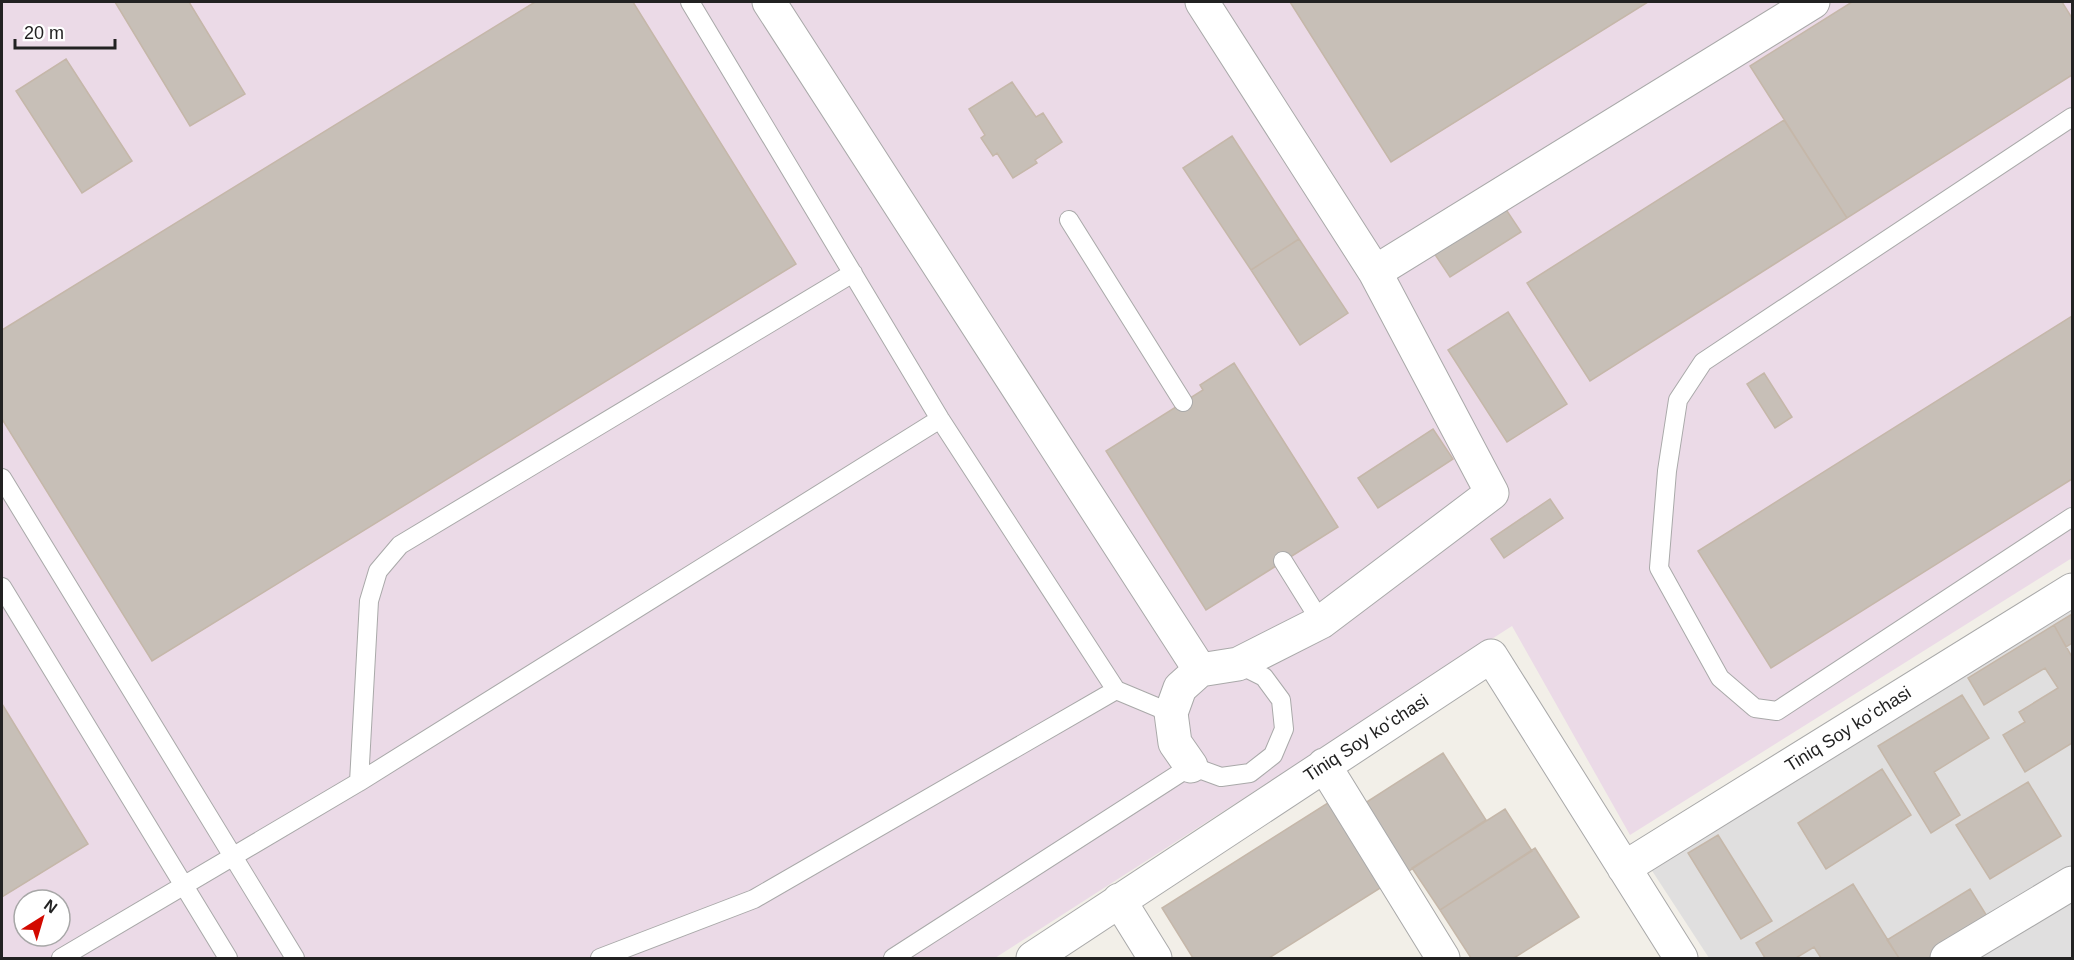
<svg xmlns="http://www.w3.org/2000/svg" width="2074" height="960" viewBox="0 0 2074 960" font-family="Arial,sans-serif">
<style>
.residential{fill:#e0dfdf}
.industrial{fill:#ebdae7;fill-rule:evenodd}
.building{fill:#c7bfb7;stroke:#c5b7a9;stroke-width:1.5}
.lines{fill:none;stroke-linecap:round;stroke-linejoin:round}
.lane-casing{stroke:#a9a9a9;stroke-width:20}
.street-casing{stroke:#a9a9a9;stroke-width:35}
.lane{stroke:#fff;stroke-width:18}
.street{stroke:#fff;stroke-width:33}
.labels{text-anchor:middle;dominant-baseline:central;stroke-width:5;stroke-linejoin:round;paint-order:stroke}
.street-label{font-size:18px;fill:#222;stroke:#fff}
</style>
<rect width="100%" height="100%" fill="#f2efe8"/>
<path class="residential" d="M2072,606v352h-363l-62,-95z"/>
<path class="industrial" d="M2,2h2070v556l-442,277 -118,-209 -517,332h-993zM24,900h36v36h-36z"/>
<path class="building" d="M115,2h74l56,92 -55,32z
M535,2h98l163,262 -644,397 -150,-242v-89z
M1290,2h358l-257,160z
M1852,2h210l10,16v57l-225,143 -97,-152z
M66,59l66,102 -50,32 -66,-102z
M1012,82l24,35 7,-4 19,29 -27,18 2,3 -24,15 -16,-25 -4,3 -12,-18 4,-3 -16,-26z
M1784,120l63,98 -257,163 -63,-98z
M1232,136l67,103 -48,31 -68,-102z
M1505,208l16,24 -71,45 -16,-24z
M1299,239l49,74 -48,32 -49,-75z
M1508,312l59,92 -60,38 -59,-92z
M2072,316v163l-301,189 -73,-117z
M1234,363l104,164 -132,83 -100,-159 97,-61 -3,-5z
M1764,373l28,44 -17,11 -28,-44z
M1433,429l20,30 -75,49 -20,-30z
M1550,499l13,19 -59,40 -13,-19z
M2072,614v29l-6,4 -12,-22z
M2054,625l18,32v86l-47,29 -22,-37 22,-13 -6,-10 39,-24 -13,-20 -61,37 -16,-27z
M1962,695l27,43 -55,34 26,43 -29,18 -53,-87z
M2,704l86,140 -86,53z
M1443,753l43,67 -80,53 -44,-68z
M1882,769l29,46 -85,54 -28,-46z
M2028,782l33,54 -71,43 -34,-54z
M1331,801l54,84 -116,73h-76l-31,-50z
M1505,809l27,42 -92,59 -28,-42z
M1718,835l54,86 -31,18 -53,-86z
M1535,848l44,69 -65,41h-43l-31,-48z
M1853,884l46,74h-78l-7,-11 -18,11h-31l-9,-15z
M1970,889l25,40 -49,29h-47l-12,-18z"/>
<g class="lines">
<g class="lane-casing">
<path id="lane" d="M690,2l250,417 176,271 55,23
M2072,117l-369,245 -25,38 -11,71 -8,97 61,110 35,30 22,3 295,-194
M1069,220l114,182
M2,478l293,480
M1283,561l38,61
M2,587l226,371
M359,782l10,-181 9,-30 22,-26 453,-272
M61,958l298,-176 581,-363
M600,958l154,-59 362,-209
M893,958l298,-192 30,11 29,-4 23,-18 11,-26 -3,-29 -17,-23 -26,-13"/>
</g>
<g class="street-casing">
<path id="street" d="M769,2l431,668
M1375,272l438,-270
M1324,765l119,193
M1191,766l-16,-23 -4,-30 9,-25 20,-18 38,-6 83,-42 171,-129 -117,-221 -173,-270
M1624,868l448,-278
M1119,900l36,58
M1033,958l458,-302 190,302
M1947,958l125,-75"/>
</g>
<use href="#lane" class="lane"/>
<use href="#street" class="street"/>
</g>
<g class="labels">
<g class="street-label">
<text transform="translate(1848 729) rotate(-32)">Tiniq Soy koʻchasi</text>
<text transform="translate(1366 738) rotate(-33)">Tiniq Soy koʻchasi</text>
</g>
</g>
<rect width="2074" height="960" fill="none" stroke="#222222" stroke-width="6"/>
<g transform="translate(42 918) rotate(37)"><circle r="28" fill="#ffffff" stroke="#a7a7a7" stroke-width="1.5"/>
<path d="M0-4.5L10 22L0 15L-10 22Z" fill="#d30900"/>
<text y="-9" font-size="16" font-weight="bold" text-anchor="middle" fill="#222222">N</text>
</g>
<path d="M15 39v9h100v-9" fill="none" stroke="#222222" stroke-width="3"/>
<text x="24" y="39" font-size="18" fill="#222222" stroke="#ffffff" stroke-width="4.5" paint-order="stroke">20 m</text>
</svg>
